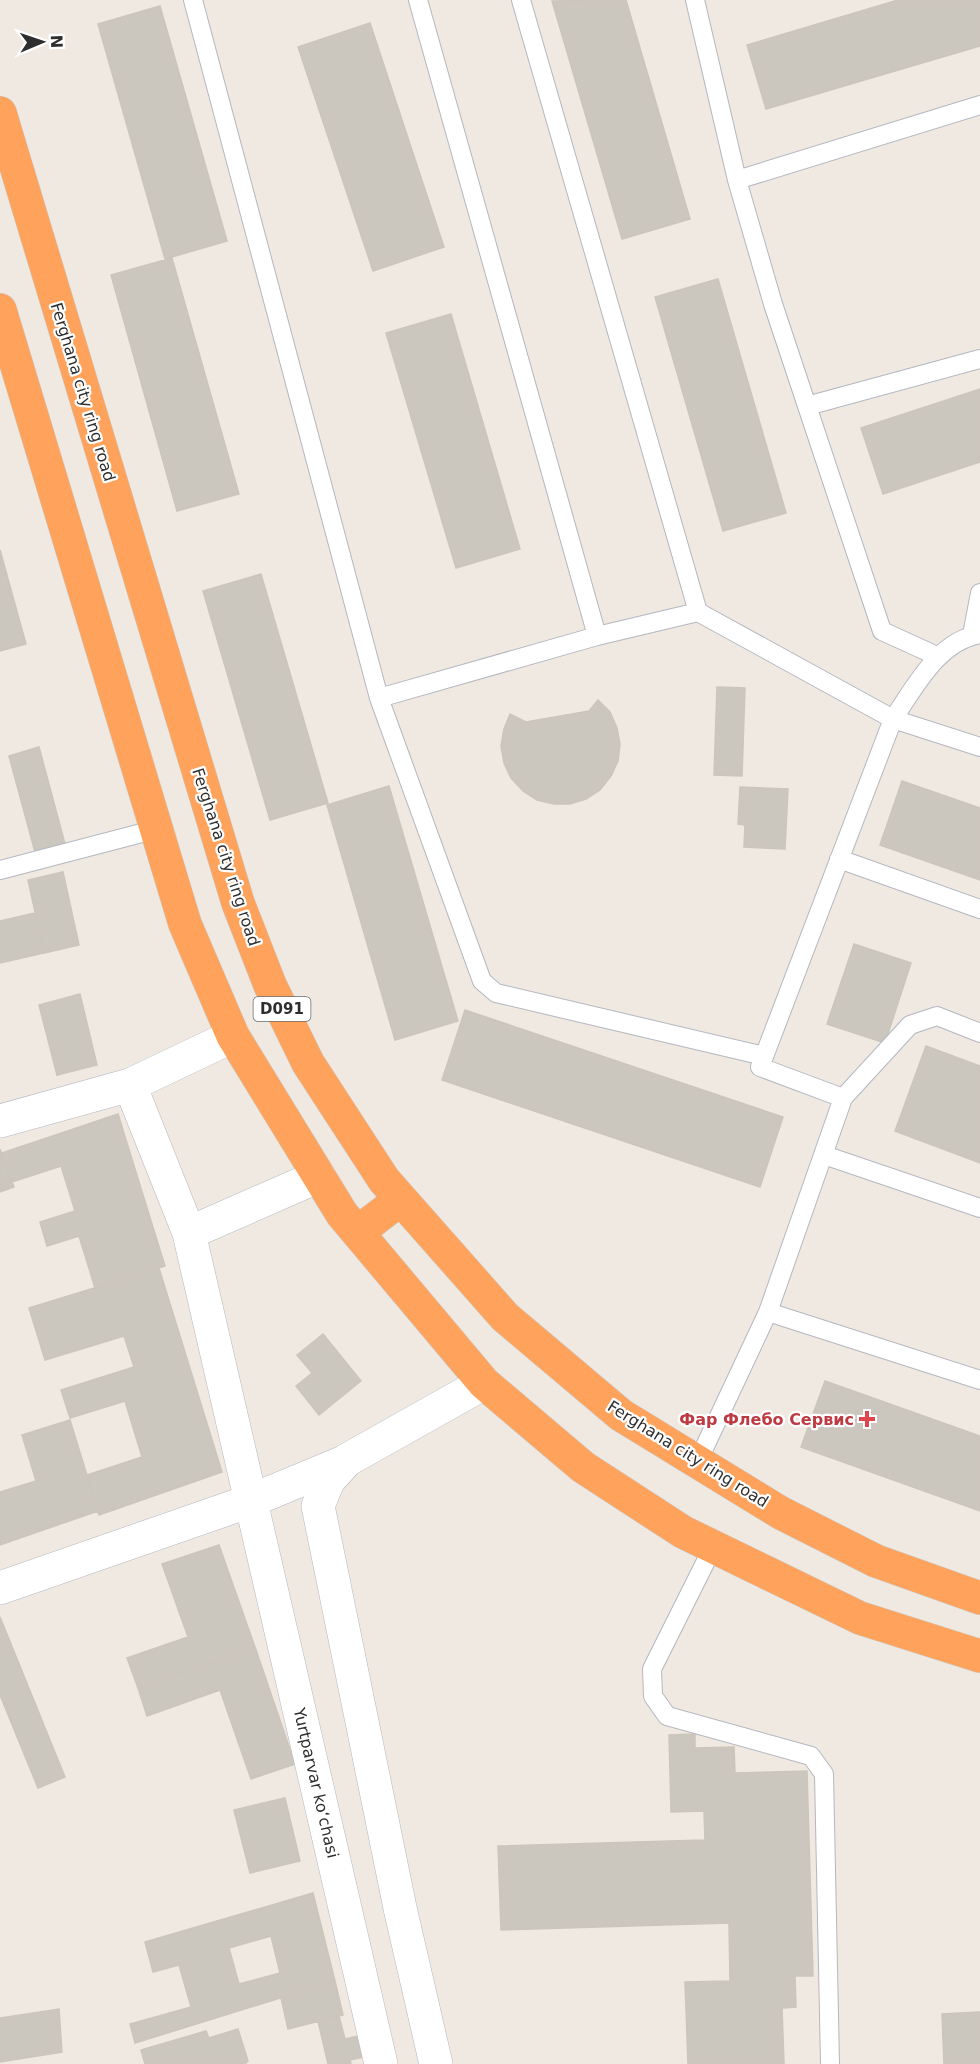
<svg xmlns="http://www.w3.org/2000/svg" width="980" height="2064" viewBox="0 0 980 2064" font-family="'DejaVu Sans',sans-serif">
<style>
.building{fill:#cbc7bf;stroke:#cbc5ba;stroke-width:1.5;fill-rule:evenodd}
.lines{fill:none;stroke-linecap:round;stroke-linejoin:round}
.lane-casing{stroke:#b4b7c1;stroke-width:20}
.street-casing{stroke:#b4b7c1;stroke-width:34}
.highway-casing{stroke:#c9c9c9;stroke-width:34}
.lane{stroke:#fff;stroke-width:18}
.street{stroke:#fff;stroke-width:33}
.highway{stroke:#ffa35c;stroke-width:33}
.health-dot{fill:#e0444e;stroke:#fff;stroke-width:2}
.labels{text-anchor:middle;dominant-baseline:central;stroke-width:4.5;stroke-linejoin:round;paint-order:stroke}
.shield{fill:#fff;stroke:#6d6d6d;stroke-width:1.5}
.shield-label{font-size:15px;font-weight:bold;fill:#2e2e2e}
.street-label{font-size:16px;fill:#2e2e2e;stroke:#fff}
.health-label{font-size:16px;font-weight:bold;fill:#be3a42;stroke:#fff;text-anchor:end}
</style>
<rect width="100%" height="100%" fill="#efe9e1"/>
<path class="building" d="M626,0l64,219 -68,20 -70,-238z
M898,0h82v46l-214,63 -19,-64z
M160,6l67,235 -62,18 -67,-235z
M370,23l74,224 -71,24 -75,-224z
M172,258l67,236 -62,17 -66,-236z
M718,279l68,234 -63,18 -68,-234z
M451,314l69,235 -64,19 -70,-235z
M980,389v73l-97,32 -22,-66z
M0,550l26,94 -26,7z
M261,574l67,229 -58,17 -67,-229z
M717,687l28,1 -3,88 -28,-1z
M598,700l12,12 7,16 3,16 -2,17 -7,15 -11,14 -14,9 -16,5h-16l-17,-4 -14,-9 -12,-13 -7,-15 -3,-17 3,-17 6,-15 16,8 63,-11z
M39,747l26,97 -30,8 -26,-96z
M902,781l78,27v72l-100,-35z
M389,786l69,235 -63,19 -68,-235z
M740,787l48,2 -3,60 -41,-2 1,-22 -7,-1z
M63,872l16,73 -35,8 -16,-73z
M35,913l9,40 -44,10v-42z
M854,944l57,19 -26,80 -58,-19z
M80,994l17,71 -40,10 -18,-70z
M465,1010l318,107 -23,70 -318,-107z
M926,1046l54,20v97l-85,-32z
M118,1114l47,152 -70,22 -16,-52 -32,10 -7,-24 35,-11 -14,-45 -49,16 -10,-29z
M0,1149l14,38 -14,5z
M159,1268l63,204 -123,43 -12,-40 55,-18 -17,-56 -55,17 -9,-28 73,-23 -10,-31 -79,24 -16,-52z
M323,1334l38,47 -42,34 -23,-29 16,-13 -15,-18z
M825,1381l155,55v75l-179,-64z
M70,1420l28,91 -98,34v-53l36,-11 -14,-46z
M219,1545l36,102 -117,41 -11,-30 61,-21 -26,-73z
M0,1617l65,160 -27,11 -38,-93z
M255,1647l40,117 -44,15 -31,-89 -73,26 -9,-28z
M695,1734v14l39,-1 1,26 72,-2 6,205h-18l1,31 -14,1 2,56h-96l-3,-82 45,-1 -1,-58 -228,7 -3,-84 207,-6 -1,-29 -33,1 -2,-77z
M285,1798l15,63 -50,12 -16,-63z
M313,1893l22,88 -200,62 -5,-19 61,-17 -12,-42 -26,7 -8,-30zM271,1936l9,37 -41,11 -10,-36z
M335,1981l8,34 -55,14 -7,-31z
M59,2009l3,43 -62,10v-44z
M980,2012v52h-36l-2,-50z
M339,2016l6,23 18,-4 5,21 -18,4 1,4h-23l-10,-43z
M238,2029l10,32 -3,3h-100l-4,-14 65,-19 3,7z"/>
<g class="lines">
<g class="lane-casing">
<path id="lane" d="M193,0l186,698 103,283 14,12 268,63
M418,0l179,636
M695,0l42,180 36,124 109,327 55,25
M737,180l243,-75
M807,406l173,-47
M698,612l195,107c22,-32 45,-78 87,-85
M972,635l8,-42
M379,698l218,-62 101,-24 -177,-612
M839,859l141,50
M0,870l157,-41
M843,1098l67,-73 27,-9 43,17
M824,1155l156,53
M768,1312l75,-214 -83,-31 133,-348 87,28
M698,1461l70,-149 212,68
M713,1547l-61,122 1,27 14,20 144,40 13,18 6,290"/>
</g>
<g class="street-casing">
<path id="street" d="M130,1085l59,148 192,831
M0,1121l130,-36 103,-49
M189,1233l130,-57
M0,1588l250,-87 94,-39
M436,2064l-36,-156 -82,-402 10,-25 19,-21 137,-77"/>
</g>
<g class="highway-casing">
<path id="highway" d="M0,113l238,790 32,82 38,78 76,117 121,137 116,98 160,98 95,48 104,37
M0,310l185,614 48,112 109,178 142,169 99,84 100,65 177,86 120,38
M358,1232l43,-33"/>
</g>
<use href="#lane" class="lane"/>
<use href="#street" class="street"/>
<use href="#highway" class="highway"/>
</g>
<path class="health-dot" d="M864 1410h6v6h6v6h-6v6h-6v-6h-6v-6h6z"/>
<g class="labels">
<rect class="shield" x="253.5" y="997" width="57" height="24" rx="4.5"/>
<g class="shield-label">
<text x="282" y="1009">D091</text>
</g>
<g class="street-label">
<text transform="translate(83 392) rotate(73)">Ferghana city ring road</text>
<text transform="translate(226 857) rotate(72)">Ferghana city ring road</text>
<text transform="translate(688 1454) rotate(32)">Ferghana city ring road</text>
<text transform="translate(316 1783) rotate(77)">Yurtparvar koʻchasi</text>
</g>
<g class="health-label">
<text x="854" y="1419">Фар Флебо Сервис</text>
</g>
</g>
<g transform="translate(42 42) rotate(88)" stroke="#ffffff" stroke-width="4.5" paint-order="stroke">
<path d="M0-4.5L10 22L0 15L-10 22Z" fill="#2e2e2e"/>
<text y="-9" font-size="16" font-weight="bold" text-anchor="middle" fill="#2e2e2e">N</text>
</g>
</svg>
